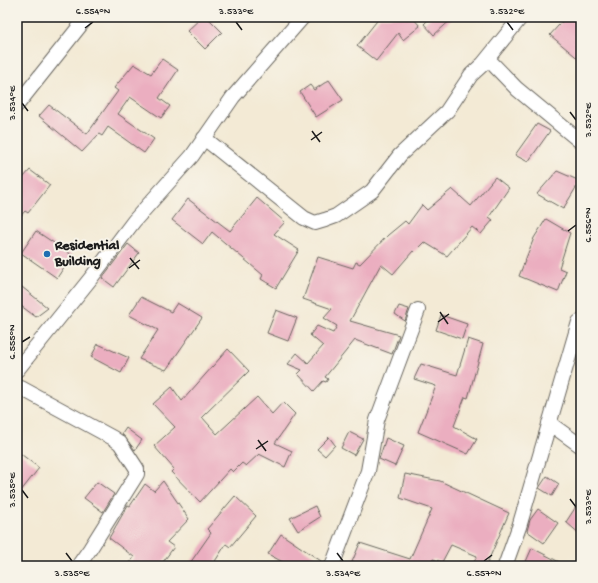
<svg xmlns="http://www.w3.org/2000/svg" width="598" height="583" viewBox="0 0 598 583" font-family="'Gochi Hand',sans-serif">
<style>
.building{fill:#ebaec0}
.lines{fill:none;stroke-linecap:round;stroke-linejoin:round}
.street-casing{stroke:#67645d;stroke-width:16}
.street{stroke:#fff;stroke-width:14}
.ticks{fill:none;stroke:#1c1c1c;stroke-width:1.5}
.poi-dot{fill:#1f6fb2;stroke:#f7f3e8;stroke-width:1.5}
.labels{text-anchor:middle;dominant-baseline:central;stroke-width:4;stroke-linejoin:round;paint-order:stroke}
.poi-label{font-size:14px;font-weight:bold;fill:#1c1c1c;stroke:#f7f3e8;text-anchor:start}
.neatline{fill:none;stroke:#1c1c1c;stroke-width:1.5}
.ticks-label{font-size:10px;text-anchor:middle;fill:#1c1c1c}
</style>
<rect width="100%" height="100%" fill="#f7f3e8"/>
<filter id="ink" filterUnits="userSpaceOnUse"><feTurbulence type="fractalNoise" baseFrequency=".025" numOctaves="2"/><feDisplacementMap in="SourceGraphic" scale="8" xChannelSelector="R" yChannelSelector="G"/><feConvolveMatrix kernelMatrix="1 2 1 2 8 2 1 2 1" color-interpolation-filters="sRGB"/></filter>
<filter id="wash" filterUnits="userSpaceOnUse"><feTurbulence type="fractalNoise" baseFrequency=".012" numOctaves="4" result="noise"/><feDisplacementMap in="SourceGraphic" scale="16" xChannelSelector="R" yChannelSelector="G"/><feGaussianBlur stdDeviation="0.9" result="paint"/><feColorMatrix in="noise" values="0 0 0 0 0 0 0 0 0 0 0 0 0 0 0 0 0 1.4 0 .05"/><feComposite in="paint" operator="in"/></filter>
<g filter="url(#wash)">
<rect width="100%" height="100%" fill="#f3ead5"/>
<g id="blocks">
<path class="building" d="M202,17h5l15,15 -17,17 -18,-18z
M380,17h32l8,9 -17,14 -5,-7 -22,28 -19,-15z
M431,17h23l-20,18 -10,-11z
M566,17h15v44l-31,-26z
M162,59l16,11 -19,28 11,8 -9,12 -31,-21 -12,17 36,25 -10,14 -36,-26 -6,9 -3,-2 -17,18 -43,-36 10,-11 38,29 31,-43 -4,-3 20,-24 17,10z
M329,80l14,20 -27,17 -16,-25 10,-7 4,5z
M537,124l13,7 -22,31 -13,-7z
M30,170l20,15 -22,28 -3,-2 -8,9v-35z
M557,171l23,10 -17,28 -26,-15z
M495,177l14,11 -20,29 4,3 -12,14 -9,-7 -25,29 -23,-14 -10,10 -1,-1 -20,23 -12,-10 -31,57 49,14 -7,19 -37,-14 -30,37 3,2 -2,3 -3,-1 -9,10 -16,-17 4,-4 -14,-6 9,-11 11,10 15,-17 -13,-11 7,-9 16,7 4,-7 -13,-8 8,-9 -29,-10 15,-42 35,11 3,-6 4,2 28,-29 17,-14 3,3 14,-19 5,5 25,-21 19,17z
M257,198l28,24 -11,12 25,16 -23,38 -15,-9 2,-4 -51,-43 -9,12 -31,-24 16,-21 42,32z
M546,219l24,14 -11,35 7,3 -8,21 -39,-16 15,-38z
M36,231l36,24 -15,23 -36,-25z
M128,244l11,9 -25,34 -12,-9z
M17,283l31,25 -12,9 -19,-14z
M141,297l30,15 6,-9 25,15 -36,52 -27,-11 19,-29 -29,-15z
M399,306l10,3 -4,12 -10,-7z
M276,310l21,8 -9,23 -21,-8z
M441,315l26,9 -5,15 -26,-9z
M468,339l15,5 -15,54 -3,-1 -11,29 23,13 -9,15 -50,-22 18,-46 -22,-7 7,-15 36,11z
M98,344l31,14 -8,15 -30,-16z
M228,349l21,22 -47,46 15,17 40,-37 15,17 11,-12 12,12 -20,29 17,8 -7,16 -26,-13 -13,12 -4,-3 -9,9 -3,-3 -30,33 -29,-30 3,-3 -20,-23 21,-19 -22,-23 19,-17 10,14z
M126,428l16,12 -7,10 -13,-16z
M349,432l14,7 -9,16 -13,-7z
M329,437l6,8 -10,11 -8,-7z
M386,438l18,8 -9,20 -16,-7z
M17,451l22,17 -22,28z
M405,474l35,7 69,32 -23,53h-14l5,-10 -26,-11 -9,17 -9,-3 -3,7h-70l-8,-4 8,-19 50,16 22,-50 -32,-11z
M547,476l12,8 -7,12 -13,-8z
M163,481l26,38 -22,23 7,5 -14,19h-32l6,-9 -25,-19 19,-33 2,1 15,-22 9,7z
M97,482l17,12 -11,18 -19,-14z
M235,496l21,20 -26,31 -4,-3 -14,22h-24l23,-33 -4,-4z
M581,499v36l-15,-13z
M315,506l5,11 -22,14 -8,-13z
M538,509l20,14 -14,20 -17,-12 3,-11z
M281,534l43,29v3h-34l-22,-12z
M532,548l35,18h-43z"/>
</g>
</g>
<g filter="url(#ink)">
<use href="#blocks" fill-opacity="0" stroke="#67645d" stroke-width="1"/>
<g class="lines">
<g class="street-casing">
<path id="street" d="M488,59l29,30 64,53
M17,105l70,-88
M204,138l100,80 11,5 10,-3 11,-4 36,-25 28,-36 47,-44 24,-36 12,-11 38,-47
M17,370l74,-92 43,-57 58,-65 41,-59 70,-80
M17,389l4,-1 92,50 7,5 17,26v5l-47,75 -12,17
M549,423l32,23
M332,566l36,-95 9,-51 41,-110
M505,566l14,-39 60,-205"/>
</g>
<use href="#street" class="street"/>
</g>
</g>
<path class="ticks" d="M236,22l6,8M507,22l6,8M85,28l8,-6M22,103l6,8M570,112l6,8M312,131l8,11M311,140l11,-8M568,231l8,-6M130,258l9,11M129,268l11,-8M440,312l8,12M438,322l11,-8M22,342l8,-5M258,440l8,11M256,449l12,-8M22,490l6,8M570,499l6,8M66,553l6,8M337,553l6,8M484,561l8,-6"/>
<circle class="poi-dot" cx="47" cy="254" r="4"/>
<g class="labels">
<g class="poi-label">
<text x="55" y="246">Residential<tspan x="55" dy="16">Building</tspan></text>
</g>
</g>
<rect width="598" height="583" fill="none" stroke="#f7f3e8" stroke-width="44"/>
<rect x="22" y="22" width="554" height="539" class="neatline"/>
<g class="ticks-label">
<text x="93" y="14">6.554°N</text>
<text x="236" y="14">3.533°E</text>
<text x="507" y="14">3.532°E</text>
<text transform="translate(11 103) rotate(-90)" y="4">3.534°E</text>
<text transform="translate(587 120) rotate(-90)" y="4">3.532°E</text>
<text transform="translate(587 225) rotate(-90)" y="4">6.556°N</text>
<text transform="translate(11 342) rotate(-90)" y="4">6.555°N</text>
<text transform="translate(11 490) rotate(-90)" y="4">3.535°E</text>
<text transform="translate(587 507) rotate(-90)" y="4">3.533°E</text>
<text x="72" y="576">3.535°E</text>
<text x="343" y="576">3.534°E</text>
<text x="484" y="576">6.557°N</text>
</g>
</svg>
